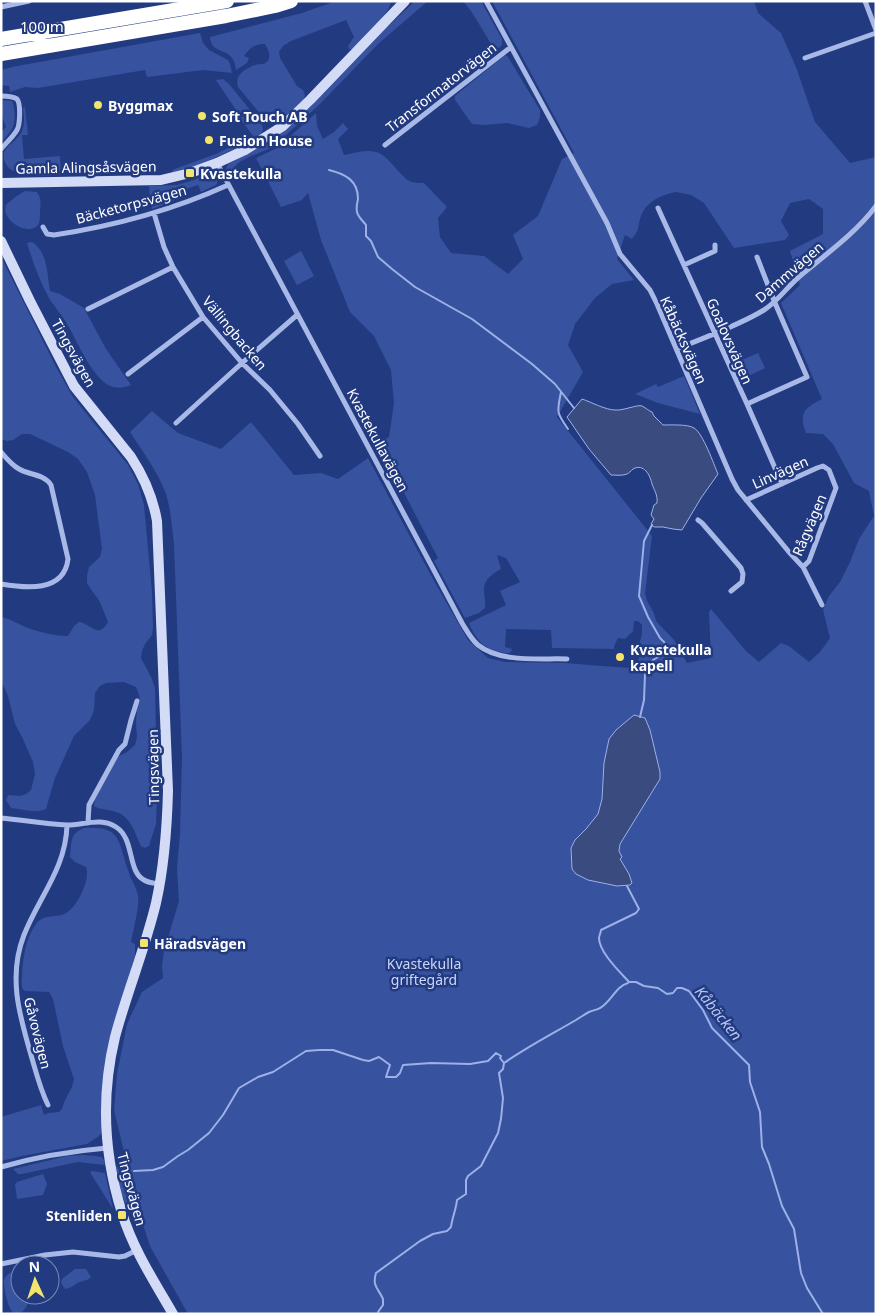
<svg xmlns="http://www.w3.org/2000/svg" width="877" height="1315" viewBox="0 0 877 1315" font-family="'Noto Sans',sans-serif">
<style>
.green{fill:#37529e;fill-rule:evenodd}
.water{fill:#3a4b7f;stroke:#9db1e8}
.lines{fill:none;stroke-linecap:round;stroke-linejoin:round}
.stream{stroke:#9db1e8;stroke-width:2}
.street{stroke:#a9b9e7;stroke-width:5}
.secondary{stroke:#d3dbf6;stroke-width:10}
.highway{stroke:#fff;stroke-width:14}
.poi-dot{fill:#f3e56b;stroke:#223a80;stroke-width:2}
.labels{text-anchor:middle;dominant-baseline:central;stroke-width:5;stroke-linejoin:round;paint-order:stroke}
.street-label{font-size:14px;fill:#fff;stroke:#223a80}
.poi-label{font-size:14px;font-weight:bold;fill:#fff;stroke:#223a80;text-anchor:start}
.park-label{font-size:14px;fill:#ccd7f6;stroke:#223a80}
.water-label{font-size:15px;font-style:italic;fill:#b4c4ef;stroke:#223a80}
</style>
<rect width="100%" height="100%" fill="#223a80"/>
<path class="green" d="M336,1h55c-1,13 -29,39 -39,48h-3l-1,-3 6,-9 -8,-17 -55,21 -8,5 -4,6 1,6 17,28 6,4 2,5 -1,4 -24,23c-5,3 -9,2 -13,0l-29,-35c-4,-12 7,-18 17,-22 2,-1 5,-1 8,-1 10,-3 6,-14 2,-20 -11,0 -15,4 -21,12l5,2 -2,5 -11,7c-1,-4 -1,-8 -4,-12 -7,-10 -21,-5 -22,-21l92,-24z
M415,1h13l-50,43 -58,60 -43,39h-4l-1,-2 1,-2 16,-12 13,-12 82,-85z
M463,1h18l21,38v6l-3,3 -6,-1 -22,-36z
M492,1h262l4,12 23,20 15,34 19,55 35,41 26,-6v1157h-688l-38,-68 -13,-40 -23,-96 3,-36 10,-50 15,-32 21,-14 -1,-13 2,-14 15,-50 -2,-32 3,-36 2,-76 -8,-212c-2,-17 -3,-35 -8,-51 -8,-22 -23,-42 -36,-62l22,-21 26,22 43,16 30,-27 43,53 27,-2 17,6 30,-21 66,123 34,59 20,18 17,4 60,1 37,3 29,2 5,-3 3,-7 -1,-9 4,-15v-9l-4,-4h-4l-1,10 -8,8 -7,-1 -4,8v3l-62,-1 -1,-18 -45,-1 -1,18 7,2 -1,3c-4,2 -6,1 -11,0 -17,-3 -25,-14 -31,-29l37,-18 -6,-14 20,-9 -14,-24 -9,-3 4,14c-9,5 -18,11 -17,22 0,6 2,10 1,17l-6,5 -14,5 -31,-57 4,-3 -60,-115 11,-6 5,-34 -3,-33 -17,-34 -24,-24 -29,-72 -13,-47 -6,7 -21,7 -25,-49 21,-10 39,-35 1,13 6,13 11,-7 9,-9 5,6 -10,10 6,16c11,-2 21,-6 32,-3 12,2 26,28 36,30 4,1 9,1 12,1l23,24 -9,11 2,19 11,16 33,3 24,18 15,-15 -10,-24 25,-19 24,-57 12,-6zM676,192l15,3 13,8 30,45 51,-8 4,-5 -8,-14 9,-18 19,-4 14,10v25l-33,17 10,34 -19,18 41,96c-17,9 -24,13 -16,34l17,1 10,10 21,39 15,8 5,25 -15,23 -9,23 -10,20 -11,14 -6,14 7,28 -10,14 -11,10 -20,-16 -8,-3 -22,19 -13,-11 -35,-42 -2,3 2,46 -24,5 -13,-23 -18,-19 -2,-8 -7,-12 -2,-8 7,-57 -95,-119 26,-45 -15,-27 7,-21 20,-26 17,-14 22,-4 -17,-21 8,-24 7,4c9,-11 5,-12 9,-23 6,-15 20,-21 35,-24z
M200,33l3,10 6,7 19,10 2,4 2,9 -29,-3 -56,7 -2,-7 -107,18 -13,-1 -15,5 -1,-6 -8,-1v-15l11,-3z
M505,55l3,2 32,53v7l-3,8 -8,3 -22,-5 -23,2 -12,-1 -17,-24v-4z
M223,79l6,5 22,27 -13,2 -22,-33z
M1,100l11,1c3,7 4,21 0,28 -3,5 -7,9 -11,13v-10l5,-5 -5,-13z
M25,107l3,28h-6l2,24 36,-3 1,19c-14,0 -61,7 -57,-23 4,-8 14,-12 18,-21 3,-7 2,-16 1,-23z
M253,116l3,1 6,8 1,4 -2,6 -20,11 -43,19 -25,7 -1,-2 44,-16 37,-18 -14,-19z
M267,143l3,1v4c-13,7 -35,11 -41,27l-2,-1 -1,-5 2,-5z
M211,172l4,2 2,4v6l-3,2 -13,6 -3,-7 -26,9 2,7 -22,8 -2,-12 -1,-11 28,-1 17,-5z
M25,191l12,1c4,5 4,12 3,19 0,3 0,9 -1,12 -6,15 -39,-1 -33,-18 1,-2 4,-3 6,-5 4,-4 8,-6 13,-9z
M32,242c16,10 15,32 18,49l10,3 24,14 22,41 25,36c-8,3 -15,4 -23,0 -17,-10 -32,-46 -42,-63 -5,-8 -11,-15 -16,-22 -10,-18 -17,-37 -23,-57z
M301,251l13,25 -17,9 -13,-24z
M1,257l55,110 17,30 55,68 10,19 6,21 8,87 1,36 -1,7 -7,9 -3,7 -1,7 11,21 3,9 1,45 -2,30 3,19v14l-1,28 -7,22 -4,2 -4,-2c-7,-14 -10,-31 -28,-35 -7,-2 -13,-1 -19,-5l1,-7 22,-42 10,-5 8,-7 2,-8 -1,-15 1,-12 3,-9 -1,-6 -3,-8 -12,-5 -18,1 -6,3 -5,7 -1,17 -4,10 -16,16 -19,42 -9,31c-11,5 -24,0 -35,-1l-5,-8 2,-5 12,1 6,-2 5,-4 4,-16 -2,-12 -11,-25 -7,-13 -7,-28 -7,-16v-63c11,2 20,9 30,12 12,4 25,7 37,7l6,-10 5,-4c11,1 19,18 29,0l-9,-22 -7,-9 -5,-8v-7l2,-9 11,-10 2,-8 -7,-54 -8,-23 -9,-13 -10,-7 -38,-18h-8l-9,6 -6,1 -6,-2z
M758,353l7,15 -21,10 -7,-16z
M684,376l16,38 -42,-11 -23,-9 21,-10 2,3z
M84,828c38,-3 34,14 44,42 2,9 9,17 10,26 2,7 -5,37 -7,46l4,2v12l-24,80 -8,95 -4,5 -12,8 -65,12 -21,5v-44l40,-12 3,10 4,-2 11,-1 3,-3 3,-9 7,-13 2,-8 -11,-33 -10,-47 -4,-7 -24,-1 -3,-3c-1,-19 2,-48 14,-64 7,-10 18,-6 28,-10 13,-5 27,-35 22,-47l-11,-5 -5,-5c2,-15 -1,-23 14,-29z
M83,1155l12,1 6,1 3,3 1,5 -27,-3 -56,12h-4l-5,-5 54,-13z
M121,1165h3l2,2c3,14 6,26 4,40h-3l-7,-17 -4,-23z
M92,1171l13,2 8,36 -22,-35 -1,-2z
M43,1174l4,10 -4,11 -26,4 -2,-15 2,-2z
M75,1269h11l5,8c-4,4 -6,3 -11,5 -6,2 -7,6 -15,7l-4,-6 1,-4z
M20,1270v25h11c-2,5 -4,13 -9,17 -3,1 -5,2 -8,1 -6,-3 -11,-27 -10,-33 2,-7 10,-9 16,-10z"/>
<path class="water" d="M582,399c9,3 24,11 33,11 8,1 23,-6 27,-4 4,2 7,5 10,6l2,4 9,9c7,0 25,-1 31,3 9,5 20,37 24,46l-17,24 -19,32 -9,-1 -10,-2h-9l-3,-3 3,-5 -3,-4 3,-10 3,-2c1,-8 -3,-13 -5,-19 -2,-9 -8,-21 -19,-15 -2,2 -4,4 -6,5 -5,2 -11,1 -16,1l-22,-26 -22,-32z
M634,715l11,3 5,12 10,42v7l-40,65 -1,7 3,6 -2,2 9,15 3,9 -2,2 -13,1 -29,-6 -12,-6 -4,-5 -1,-21 4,-8 11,-11 12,-15 4,-15 2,-36 5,-24 7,-9z"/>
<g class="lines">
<path class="stream" d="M329,170c16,4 29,10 29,29 -1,4 -2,8 -1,13 1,5 6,9 9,13v11l5,5 7,16 14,12 23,18 57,32 60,45 23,20 19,24
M561,392c-4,20 -5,20 7,37
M640,717l4,-17 1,-26 1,-5 7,-9 10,-6 3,-7 -2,-5 -4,-4 -12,-21 -9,-21 5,-55 8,-16
M627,886l12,23 -3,4 -35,17c0,2 -2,6 -2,8 0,14 21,34 30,44h7l8,4 14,2 9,6 6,-1 4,-5h5l7,3 14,19 9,18 37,37 1,17 10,30 2,35 7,17 13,42 12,23 7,44 6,15 16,26
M134,1171l19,-1 10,-3 15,-11 10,-6 21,-17 14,-18 16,-27 19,-11 15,-5 33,-21 13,-1h14l30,10 6,1 10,-4 11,8 -4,12h10l4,-4 3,-8 28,-2 39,1 18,-3 8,-8 5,3 -1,2 4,5
M378,1312l5,-7v-6c-5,-11 -11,-13 -7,-26l44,-32 13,-7 14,-3 4,-4c1,-9 5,-17 6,-27l9,-6v-14l2,-4 13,-10 17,-33 3,-14 2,-21 -4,-25 4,-4 1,-6c23,-16 48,-29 72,-43 5,-3 9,-6 13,-8 4,-2 8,-2 11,-4 11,-6 16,-22 28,-25"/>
<path class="street" d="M486,1l121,222 13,31 30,36 7,14 75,175 6,11 51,62 14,15 19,38
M865,1l11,29
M1,7l28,-6
M805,58l71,-25
M1,96c5,0 12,0 16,3 4,5 3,26 0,31 -4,7 -11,13 -16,19
M385,145l126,-98
M217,163l245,460c5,8 9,16 16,22 22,18 63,13 89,14
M658,208l89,196 35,80
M154,213l10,34 9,20 30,50 39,46 28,27 28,34 22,32
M43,227l4,7 7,1c60,-9 119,-25 174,-50
M684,265l31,-14v-6
M88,309l85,-42
M677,349c28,-12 61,-23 87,-39 14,-9 23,-23 36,-34 26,-22 55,-42 76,-70
M128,374l75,-57
M747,404l60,-27 -32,-74 -18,-46
M176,423l66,-60 55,-48
M1,452c5,6 11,13 18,17 10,6 25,5 32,16l17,74c-4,34 -43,29 -67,25
M746,500l71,-32 6,-2 6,4 7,18 -27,73 -6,6
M698,520l4,3 39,45 2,6 -1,8 -11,9
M1,818c22,2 44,6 66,7 17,0 34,-8 49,2 19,12 11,44 28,53 5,3 10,3 15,4
M88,823l1,-18 30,-55 6,-6 6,-24 6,-19
M48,1105c-8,-16 -12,-33 -17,-50 -12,-41 -23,-79 -7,-120 15,-38 42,-67 43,-110
M1,1167c35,-10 70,-16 106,-19
M1,1264l44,-9 28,-3 46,5 6,-1 12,-6"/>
<path class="secondary" d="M2,183l159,-3 29,-7 27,-10 28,-13 38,-24 27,-26 95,-99
M1,241l29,60 44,85 57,71c13,20 22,41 26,64l11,270c-1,37 -4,76 -12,112 -11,46 -29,89 -41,134 -14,58 -11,119 7,176 11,36 32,68 51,101"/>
<path class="highway" d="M1,39l226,-38
M1,54l225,-38 49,-10 16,-5"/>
</g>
<g class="poi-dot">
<circle cx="98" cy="105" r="5"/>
<circle cx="202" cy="116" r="5"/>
<circle cx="209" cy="140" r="5"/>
<rect x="185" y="168" width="10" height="10" rx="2.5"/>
<circle cx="620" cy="657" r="5"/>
<rect x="139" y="938" width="10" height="10" rx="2.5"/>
<rect x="117" y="1210" width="10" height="10" rx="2.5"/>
</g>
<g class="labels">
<g class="street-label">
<text transform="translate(441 87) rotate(-38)">Transformatorvägen</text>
<text transform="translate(86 167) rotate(-1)">Gamla Alingsåsvägen</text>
<text transform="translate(131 204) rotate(-15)">Bäcketorpsvägen</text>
<text transform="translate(789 272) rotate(-41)">Dammvägen</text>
<text transform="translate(235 333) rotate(50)">Vällingbacken</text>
<text transform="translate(684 340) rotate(66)">Kåbäcksvägen</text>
<text transform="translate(730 341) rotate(66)">Goalovsvägen</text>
<text transform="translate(74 353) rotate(61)">Tingsvägen</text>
<text transform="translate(378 440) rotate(62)">Kvastekullavägen</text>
<text transform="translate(780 472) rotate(-24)">Linvägen</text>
<text transform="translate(809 525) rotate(-67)">Rågvägen</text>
<text transform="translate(153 767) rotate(-91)">Tingsvägen</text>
<text transform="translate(38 1033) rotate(76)">Gåvovägen</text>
<text transform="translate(132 1189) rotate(75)">Tingsvägen</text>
</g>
<g class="poi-label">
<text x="108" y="105">Byggmax</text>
<text x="212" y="116">Soft Touch AB</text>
<text x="219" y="140">Fusion House</text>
<text x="200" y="173">Kvastekulla</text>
<text x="630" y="649">Kvastekulla<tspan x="630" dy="16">kapell</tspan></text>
<text x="154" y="943">Häradsvägen</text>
<text x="112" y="1215" text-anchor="end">Stenliden</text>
</g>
<g class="park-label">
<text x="424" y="963">Kvastekulla<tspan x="424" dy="16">griftegård</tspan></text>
</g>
<g class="water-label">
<text transform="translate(719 1013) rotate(51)">Kåbäcken</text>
</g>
</g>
<rect width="877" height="1315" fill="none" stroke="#ffffff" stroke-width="5"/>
<g transform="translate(35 1280) rotate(357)"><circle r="24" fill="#223a80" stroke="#7a89b3"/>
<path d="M0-4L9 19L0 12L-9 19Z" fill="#f3e56b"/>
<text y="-8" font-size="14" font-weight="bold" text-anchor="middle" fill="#ffffff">N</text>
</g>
<path d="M12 32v8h104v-8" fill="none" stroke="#ffffff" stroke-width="2.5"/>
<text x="20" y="32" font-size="15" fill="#ffffff" stroke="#223a80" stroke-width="4" paint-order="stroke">100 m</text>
</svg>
